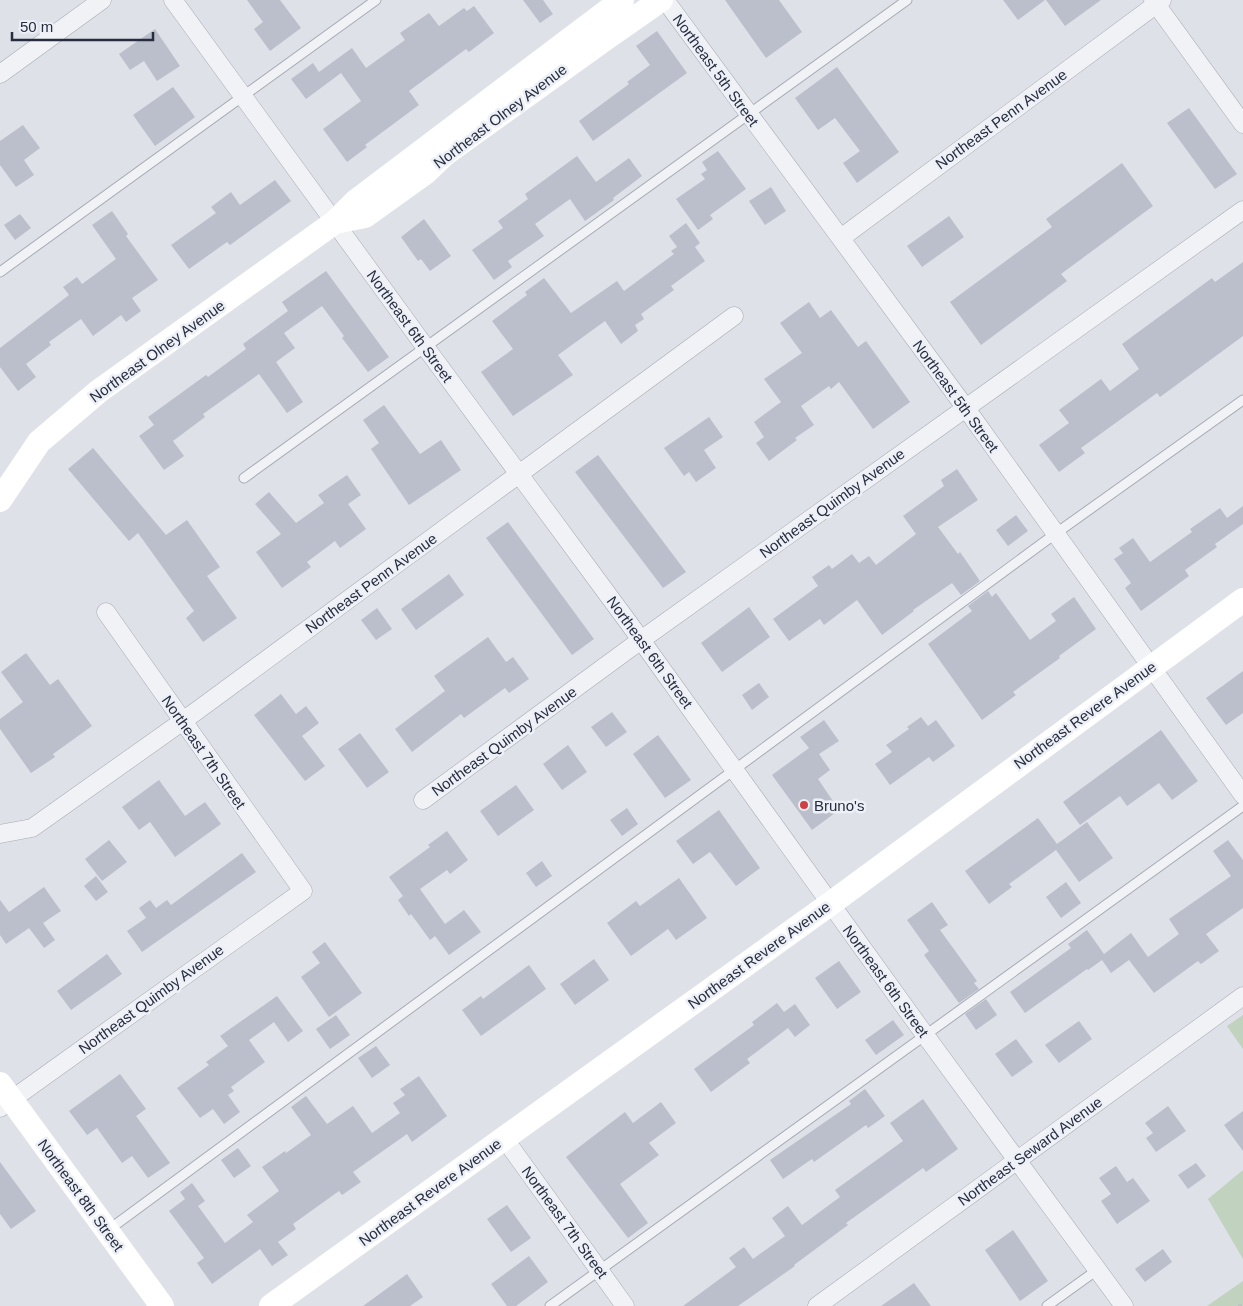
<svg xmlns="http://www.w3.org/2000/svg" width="1243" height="1306" viewBox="0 0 1243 1306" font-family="Arial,sans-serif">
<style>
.green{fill:#c1d2bf}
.building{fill:#bbbfcb}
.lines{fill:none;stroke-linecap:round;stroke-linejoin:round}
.lane-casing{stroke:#a7abb5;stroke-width:11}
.street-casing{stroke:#a7abb5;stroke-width:19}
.path{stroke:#bcbfc6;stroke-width:3;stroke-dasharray:4 4;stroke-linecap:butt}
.lane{stroke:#f1f2f6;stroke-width:9}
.street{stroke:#f1f2f6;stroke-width:18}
.secondary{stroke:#fff;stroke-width:24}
.poi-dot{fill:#d04043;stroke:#edf0f6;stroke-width:2}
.labels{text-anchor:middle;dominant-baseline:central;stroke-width:5;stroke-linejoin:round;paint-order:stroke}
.street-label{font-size:15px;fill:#272d3f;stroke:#edf0f6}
.poi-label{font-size:15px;fill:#272d3f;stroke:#edf0f6;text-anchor:start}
</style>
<rect width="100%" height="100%" fill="#dee1e8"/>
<path class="green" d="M1243,1015v34l-16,-23z
M1243,1170v89l-35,-60z
M1243,1281v25h-36z"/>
<path class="building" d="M247,0h33l21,28 -31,23 -16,-22 9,-7z
M523,0h20l10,14 -13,9z
M725,0h54l23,32 -36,26z
M1003,0h42l-27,20z
M1046,0h55l-36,26z
M474,6l20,27 -25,19 -3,-3 -57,42 10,14 -54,40 2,2 -20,15 -24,-33 38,-28 -20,-28 -35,26 -15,-20 22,-16 6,9 33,-24 14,20 39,-28 -5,-7 29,-20 10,13 25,-18 3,3z
M155,29l25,37 -23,15 -13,-20 -14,9 -11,-16z
M657,31l30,42 -94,68 -14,-20 50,-37 -2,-2 23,-17 -14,-19z
M837,67l62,85 -42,31 -14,-20 17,-12 -25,-33 -17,12 -23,-32z
M173,87l22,30 -40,29 -22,-31z
M1189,108l48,66 -22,15 -48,-66z
M23,125l17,23 -16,12 10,15 -18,12 -16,-22v-24z
M718,151l28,38 -36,26 3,4 -15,11 -22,-31 29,-20 -4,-5 6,-4 -5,-8z
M577,156l19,26 33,-24 13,18 -29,22 1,2 -29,21 -15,-22 -35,25 9,12 -36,25 4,6 -18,13 -22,-30 31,-22 -5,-7 30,-22 -3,-5z
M1122,163l31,43 -92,68 6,7 -86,64 -31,-43 102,-75 -6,-8z
M275,180l16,21 -61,44 -3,-3 -38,27 -18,-24 45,-32 -5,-6 20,-15 9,13z
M771,187l15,24 -21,14 -16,-24z
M112,211l16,23 -2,2 32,44 -26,18 9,13 -15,11 -5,-7 -28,21 -12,-17 -32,23 2,3 -25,19 10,13 -18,14 -18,-24v-19l69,-53 -6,-8 14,-10 5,7 34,-25 -24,-34z
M20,214l11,14 -16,12 -11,-15z
M949,216l15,21 -42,30 -15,-21z
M424,219l27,37 -21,15 -9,-12 -3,2 -17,-24z
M686,223l14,20 -5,4 10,14 -34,25 3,4 -33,24 3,5 -9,6 3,6 -17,13 -16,-23 -47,34 15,20 -60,41 -32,-44 32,-23 -21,-28 35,-26 -2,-3 19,-14 27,35 46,-32 7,10 50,-37 -3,-3 6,-4 -8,-11z
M1243,262v74l-83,61 -3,-4 -76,55 4,5 -26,19 -20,-27 30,-22 -10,-13 42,-31 9,12 29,-22 -17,-25 90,-66 3,4z
M326,271l63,86 -21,15 -26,-34 2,-2 -22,-30 -38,27 11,15 -19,14 27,40 -16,11 -28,-39 -56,40 2,3 -32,24 11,15 -20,14 -25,-34 15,-11 -6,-8 58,-42 2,2 38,-28 -3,-5 45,-33 -6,-9z
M809,302l11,16 11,-8 27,37 8,-6 44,61 -37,27 -34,-47 -8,7 -2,-3 -28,20 13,19 -19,13 2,2 -28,21 -13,-18 8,-6 -10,-15 27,-20 -17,-23 38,-26 -22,-30z
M384,405l36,49 21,-14 20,30 -52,35 -38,-56 8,-6 -16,-23z
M709,417l14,20 -19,13 12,18 -20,14 -7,-10 -5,4 -20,-28z
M93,448l73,87 21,-15 33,47 -13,9 30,42 -34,24 -17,-24 8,-7 -56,-78 -9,8 -61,-72z
M598,455l88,117 -23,16 -88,-116z
M957,469l21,31 -40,27 20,27 2,-2 20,29 -19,14 -9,-12 -39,27 1,1 -32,24 -25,-35 -33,25 -4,-6 -31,22 -16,-22 45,-33 -6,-9 17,-12 3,4 20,-15 7,9 10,-7 7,9 40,-31 -13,-18 41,-30 -3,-6z
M347,475l14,20 -13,9 18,25 -26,19 -5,-7 -28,21 4,5 -29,21 -26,-36 25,-18 -26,-30 14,-12 27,31 28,-20 -6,-8z
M1243,506v18l-28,20 2,3 -32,23 4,6 -48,35 -16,-23 6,-5 -17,-24 9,-6 -4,-5 14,-10 17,24 42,-30 -2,-3 30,-21 7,10z
M1016,515l12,16 -20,15 -12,-16z
M508,522l86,117 -22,16 -86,-117z
M449,574l15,21 -48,35 -15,-21z
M988,591l4,6 4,-4 34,47 26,-19 -5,-7 23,-17 22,32 -37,27 1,2 -47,34 3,3 -34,25 -54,-76 44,-33 -4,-5z
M749,607l21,30 -48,35 -21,-29z
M377,608l15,21 -16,11 -15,-20z
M488,637l18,25 7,-5 16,22 -20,14 -4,-5 -41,30 -3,-4 -49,38 -17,-23 50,-38 -11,-15z
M26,653l24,32 8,-6 34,47 -39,28 2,3 -24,16 -31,-44v-10l23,-17 -22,-30z
M1243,671v42l-17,12 -20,-27z
M759,683l10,14 -17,13 -10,-15z
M281,694l15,20 10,-8 13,17 -17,13 23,30 -20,15 -51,-66z
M612,712l15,20 -21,15 -15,-20z
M921,717l7,9 8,-6 19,26 -22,16 -4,-5 -39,28 -15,-21 17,-12 -6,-7 23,-16 -2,-2z
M824,720l15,21 -20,13 11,16 -12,9 21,31 -27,20 -40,-55 37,-27 -9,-11z
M1161,730l37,51 -26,19 -13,-17 -32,23 -7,-10 -40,29 -17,-23z
M360,733l29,39 -22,16 -29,-39z
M658,735l33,45 -26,18 -32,-44z
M568,745l19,27 -25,18 -19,-26z
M159,780l26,36 20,-14 16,22 -46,33 -25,-35 -11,8 -17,-23z
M516,785l18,25 -36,26 -18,-25z
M627,808l11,16 -16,12 -12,-16z
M719,810l41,58 -24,18 -26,-34 -17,12 -17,-23z
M1038,818l19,26 30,-22 26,36 -34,24 -23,-32 -47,34 3,3 -23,17 -24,-33z
M447,831l21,29 -18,14 -3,-4 -27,19 25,35 19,-14 17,22 -32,23 -14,-19 -5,4 -19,-26 -2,2 -11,-16 5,-4 -14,-19 41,-30 -2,-2z
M109,840l18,22 -25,19 -17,-22z
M1228,840l15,20v48l-37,26 13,17 -18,13 -3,-3 -44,32 -25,-33 -18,13 -9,-13 -14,10 -1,-1 -62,44 -15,-21 61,-44 -3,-4 19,-14 17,24 27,-21 17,24 31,-23 -10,-15 62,-43 -18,-25z
M242,853l14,19 -114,80 -15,-21 19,-13 -7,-10 11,-8 6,8 11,-8 4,5z
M542,861l10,15 -16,11 -10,-14z
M96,876l12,16 -12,9 -12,-15z
M679,878l28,40 -31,22 -8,-11 -37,27 -24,-33 29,-22 4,5z
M1066,882l15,21 -20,15 -15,-21z
M44,887l17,24 -18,12 12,17 -11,8 -15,-20 -23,16 -6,-9v-35l9,12z
M932,902l16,23 -8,5 37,51 -3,2 5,6 -20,14 -35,-48 5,-4 -22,-31z
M325,942l37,51 -33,24 -28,-40 19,-14 -8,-11z
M107,954l15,20 -51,36 -14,-19z
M594,959l15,21 -34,25 -15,-21z
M839,961l22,31 -24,17 -22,-31z
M529,965l17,24 -65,47 -19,-26 19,-14 2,3z
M277,996l26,35 -15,11 -14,-20 -25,18 16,22 -34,25 3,4 -6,4 12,17 -16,12 -11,-15 -13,9 -23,-30 32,-23 -3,-3 22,-16 -8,-10z
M986,999l11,16 -21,15 -11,-16z
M777,1003l7,9 11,-8 15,21 -15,12 -7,-9 -41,31 3,4 -39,29 -17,-23 60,-44 -2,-3z
M336,1015l14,20 -20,14 -14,-20z
M893,1020l11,15 -28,20 -11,-15z
M1079,1021l13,18 -33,24 -14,-18z
M1016,1039l17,23 -21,15 -17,-23z
M376,1046l14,19 -18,13 -14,-20z
M120,1074l26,35 -10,7 34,47 -22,15 -16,-22 -10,7 -25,-35 -10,7 -18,-24z
M419,1076l28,40 -35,26 -5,-8 -54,38 8,10 -19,13 -3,-4 -46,33 3,5 -18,13 10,13 -16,11 -12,-17 -48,35 -15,-21 7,-5 -35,-47 16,-12 -5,-7 12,-9 13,18 -7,5 27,37 28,-21 -6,-7 32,-24 -17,-24 23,-16 1,2 25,-18 -20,-28 15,-11 21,28 26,-18 19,27 28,-20 -7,-10 12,-8 -5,-6z
M865,1089l20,27 -17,12 -2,-3 -52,37 -2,-3 -29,20 -13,-19 81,-56 -2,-3z
M923,1099l35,50 -32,23 -3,-4 -77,55 2,2 -54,40 1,1 -57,40h-55l53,-39 -7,-9 15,-11 9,12 32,-23 -13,-18 16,-12 14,19 38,-28 -5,-7 68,-49 -13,-18z
M661,1102l15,21 -27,20 10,12 -39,29 28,39 -20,15 -62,-81 59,-45 8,11z
M1168,1106l18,25 -30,21 -10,-14 7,-5 -8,-10z
M1243,1111v40l-19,-26z
M238,1148l13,18 -17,12 -13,-18z
M0,1162l36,49 -25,18 -11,-15z
M1196,1163l10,13 -18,13 -10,-14z
M1116,1166l11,16 6,-4 17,23 -33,23 -16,-23 10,-7 -12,-16z
M507,1205l24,33 -20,14 -24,-33z
M1013,1230l35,51 -28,20 -35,-51z
M1163,1249l9,13 -27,20 -10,-13z
M529,1256l19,26 -32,24h-9l-16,-22z
M407,1274l16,23 -13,9h-47z
M914,1283l17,23h-50z"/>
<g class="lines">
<g class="lane-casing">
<path id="lane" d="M0,272l376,-272
M244,478l663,-478
M107,1231l948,-697 188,-134
M550,1306l693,-500
M1047,1306l50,-36"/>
</g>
<g class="street-casing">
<path id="street" d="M173,0l253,348 202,274 297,413 199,271
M665,0l300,407 278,388
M1153,0l90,124
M0,74l102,-74
M841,238l321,-238
M423,800l218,-160 602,-430
M0,834l32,-6 151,-107 551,-405
M0,1108l303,-217 -197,-279
M504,1138l121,168
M817,1306l426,-310"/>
</g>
<path class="path" d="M1238,1306h5"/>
<use href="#lane" class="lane"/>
<use href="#street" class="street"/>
<path class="secondary" d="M335,222l30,-6 60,-43 20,-19 160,-115 56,-39
M0,500l39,-58 60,-51 236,-169 21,-21 266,-201
M0,1084l162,222
M271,1306l559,-402 413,-304"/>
</g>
<circle class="poi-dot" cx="804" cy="805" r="5"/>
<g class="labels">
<g class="street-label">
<text transform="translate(716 70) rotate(54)">Northeast 5th Street</text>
<text transform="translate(500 116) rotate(-37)">Northeast Olney Avenue</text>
<text transform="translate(1001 119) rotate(-36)">Northeast Penn Avenue</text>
<text transform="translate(410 326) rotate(54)">Northeast 6th Street</text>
<text transform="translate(157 351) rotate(-36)">Northeast Olney Avenue</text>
<text transform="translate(956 396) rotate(54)">Northeast 5th Street</text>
<text transform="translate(832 503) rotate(-36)">Northeast Quimby Avenue</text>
<text transform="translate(371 583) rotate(-36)">Northeast Penn Avenue</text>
<text transform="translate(650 652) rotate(54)">Northeast 6th Street</text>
<text transform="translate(1085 715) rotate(-36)">Northeast Revere Avenue</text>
<text transform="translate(504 741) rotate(-36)">Northeast Quimby Avenue</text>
<text transform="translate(204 752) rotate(55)">Northeast 7th Street</text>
<text transform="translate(759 955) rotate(-36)">Northeast Revere Avenue</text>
<text transform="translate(886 981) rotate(54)">Northeast 6th Street</text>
<text transform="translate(151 999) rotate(-36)">Northeast Quimby Avenue</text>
<text transform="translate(1030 1151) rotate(-36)">Northeast Seward Avenue</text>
<text transform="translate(430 1192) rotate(-36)">Northeast Revere Avenue</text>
<text transform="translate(81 1195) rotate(54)">Northeast 8th Street</text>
<text transform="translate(565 1222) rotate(54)">Northeast 7th Street</text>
</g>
<g class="poi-label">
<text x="814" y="805">Bruno's</text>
</g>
</g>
<path d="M12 32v8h141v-8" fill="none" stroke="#272d3f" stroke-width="2.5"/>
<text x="20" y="32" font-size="15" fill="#272d3f" stroke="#edf0f6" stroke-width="4" paint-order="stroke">50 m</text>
</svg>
